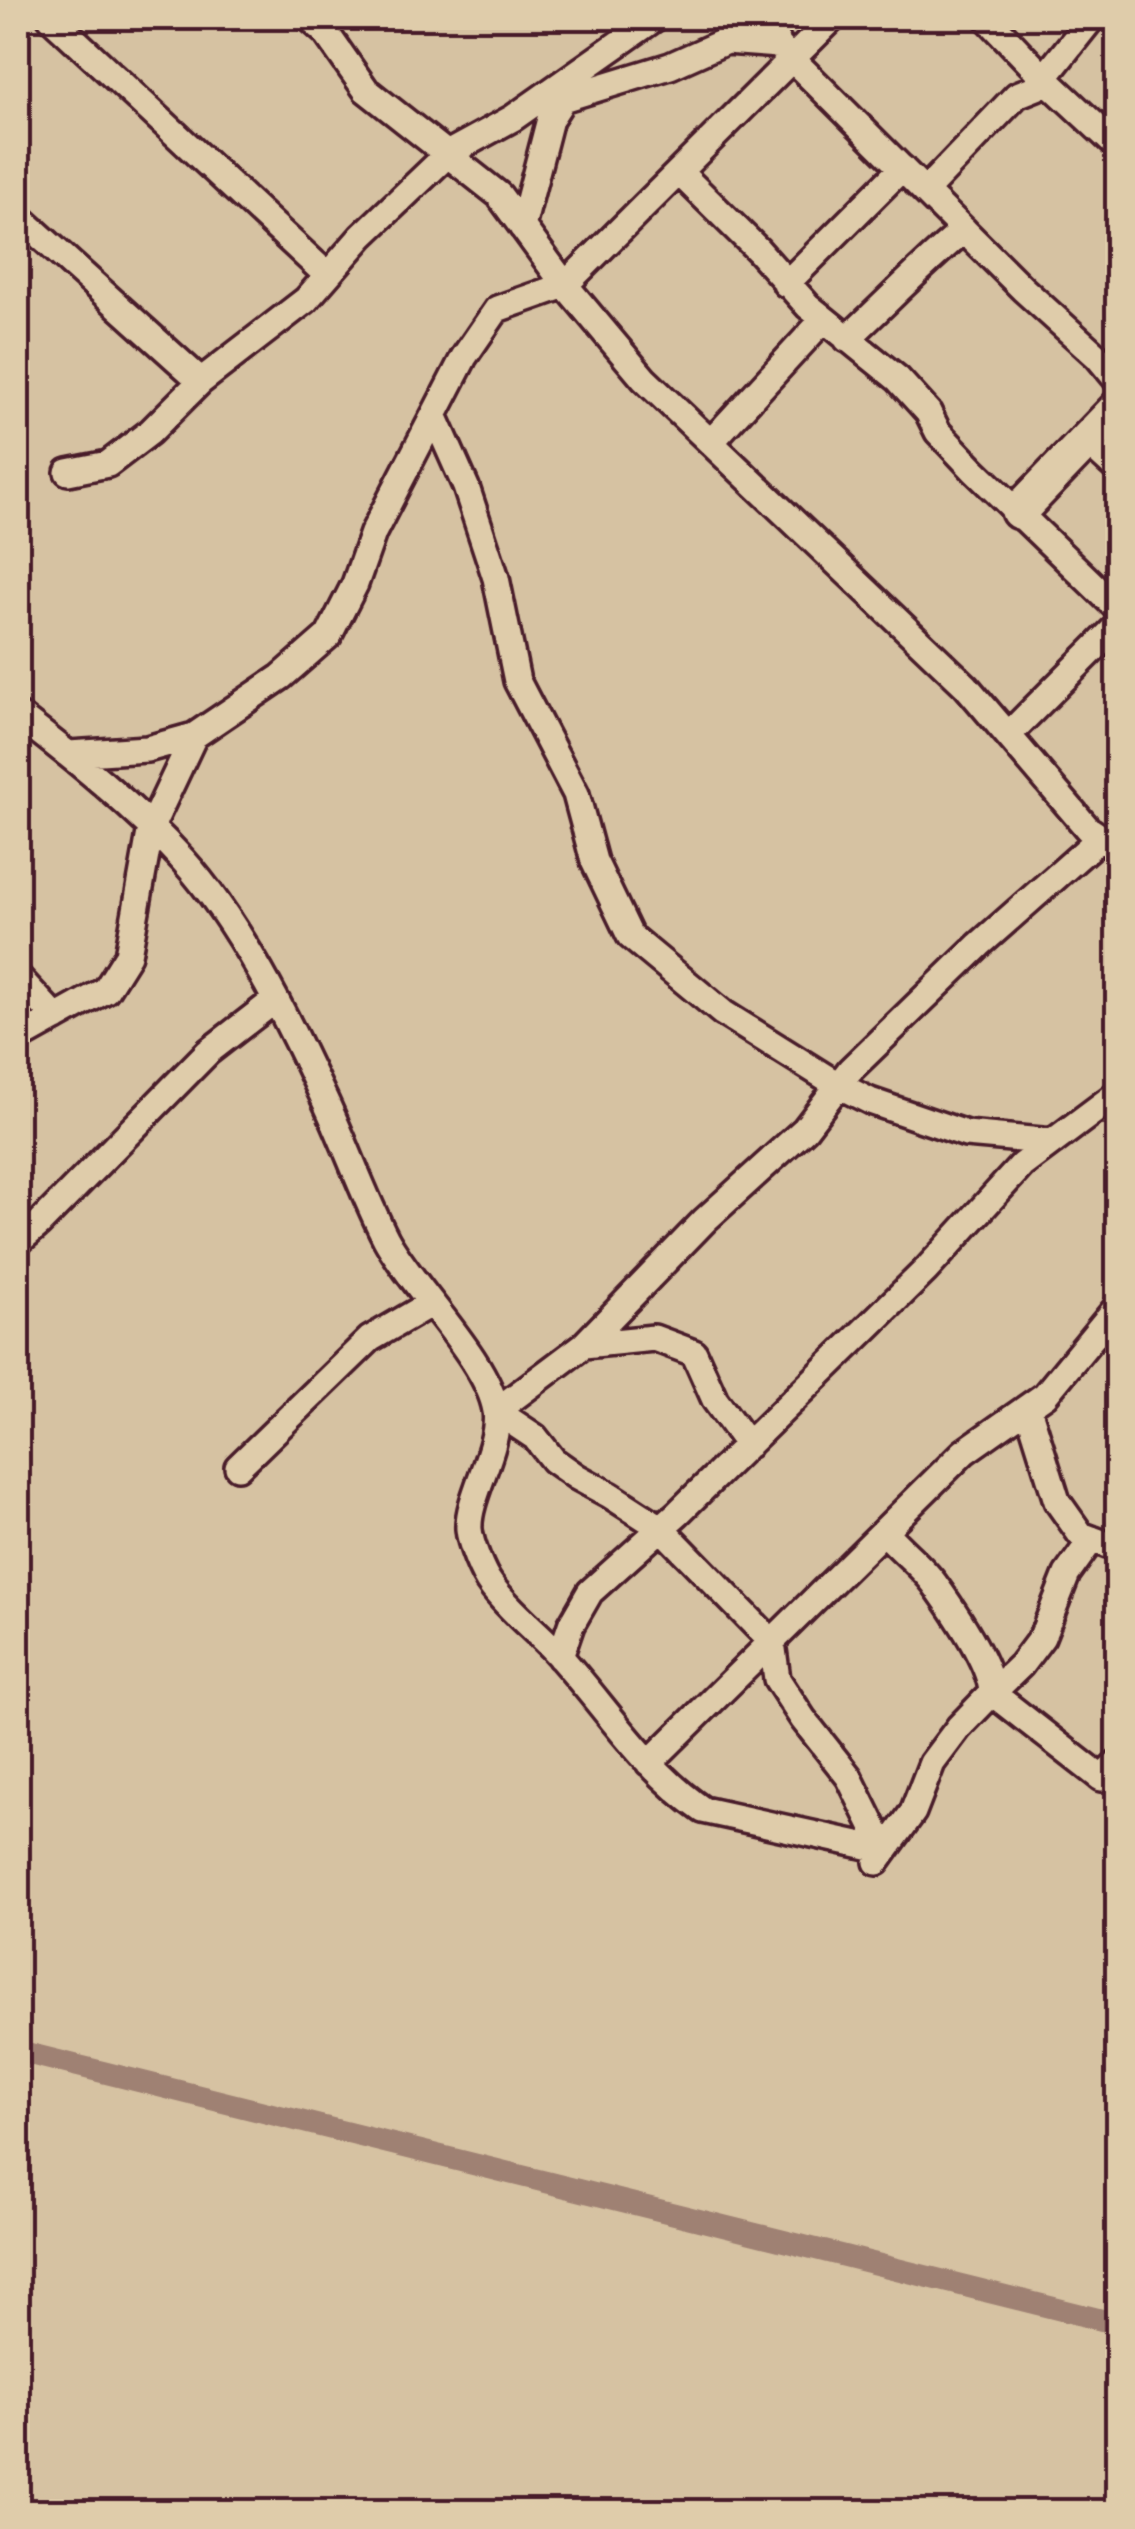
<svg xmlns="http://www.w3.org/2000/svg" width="1135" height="2529" viewBox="0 0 1135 2529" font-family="Delius,sans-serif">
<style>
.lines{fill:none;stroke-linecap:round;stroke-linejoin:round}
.canal{stroke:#9f8173;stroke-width:22}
.street-casing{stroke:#4a1f2b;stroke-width:32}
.secondary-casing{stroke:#4a1f2b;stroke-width:42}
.street{stroke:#dfccaa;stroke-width:25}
.secondary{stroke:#dfccaa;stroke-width:35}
</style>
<rect width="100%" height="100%" fill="#d6c2a2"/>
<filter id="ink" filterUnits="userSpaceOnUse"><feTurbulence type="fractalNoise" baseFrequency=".01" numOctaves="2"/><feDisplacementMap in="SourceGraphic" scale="20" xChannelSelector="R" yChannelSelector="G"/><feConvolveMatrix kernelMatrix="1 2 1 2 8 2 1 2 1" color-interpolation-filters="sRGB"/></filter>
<g filter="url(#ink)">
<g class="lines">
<path class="canal" d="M18,2051l1100,273"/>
<g class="street-casing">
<path id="street" d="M51,18l276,257
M309,18l17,15 40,57 133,105 66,90 79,94 322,307 122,143 30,20
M771,18l7,27 245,244 75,68 20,24
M987,18l58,61 73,68
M549,103l121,-37 56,-25 52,4
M680,173l78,77 50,56 90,73 30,33 10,20 36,38 144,139
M925,191l92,-96 20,-8 55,-69
M18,216l183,165
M522,227l28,-108 18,-28
M786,284l116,-116
M847,339c40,-37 76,-75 117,-109
M434,415l32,72 30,91 21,103 59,113 18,67 36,75 93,77 115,72 32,16 96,33 87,8
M1086,441l32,29
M711,442l113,-123
M68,472l40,-8 42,-32 51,-51 105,-81 56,-64 87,-83 64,-35 142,-100
M18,715c57,44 116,91 165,145 56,62 104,158 139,234 23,48 40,98 64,145 27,50 102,121 110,172 5,36 -29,86 -27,118 1,14 13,44 22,56 17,24 42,43 63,65 50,54 88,118 149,160l182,40 -36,-73 -46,-58 -26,-40 -5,-37 -111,-114 -51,-33 -33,-18 -24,-17 -18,-23 -39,-26
M1009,734l109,-109
M69,754l78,-5 47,-13 87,-59 48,-42 26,-51 18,-51 91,-176 33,-48 68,-24 268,-267
M18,977l38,41
M18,1039l88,-49 22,-35 23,-128 43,-91
M18,1242l21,-18 169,-172 67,-52
M584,1345l70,-7 40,15 21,47 33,45
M1028,1408l29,93 24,34 29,11 8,-6
M496,1411l88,-66 121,-125 100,-91 45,-59 129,-125 121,-107
M238,1467l132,-128 60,-35
M1092,1539l-25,35 -25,63 -21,28 -29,28 109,85 17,-15
M560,1657l11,-32 19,-33 88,-79 248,-243 96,-105 96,-72
M649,1763l315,-311 81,-57 73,-89
M877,1862l36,-50 19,-49 27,-36 33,-34c-1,-29 -40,-85 -58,-110 -13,-18 -34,-33 -49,-51"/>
</g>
<g class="secondary-casing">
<path id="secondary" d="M1019,511l99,-103"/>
</g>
<use href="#street" class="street"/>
<use href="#secondary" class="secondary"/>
</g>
</g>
<rect width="1135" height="2529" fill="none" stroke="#dfccaa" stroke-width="60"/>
<rect x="30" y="30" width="1075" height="2469" fill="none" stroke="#4a1f2b" stroke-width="4" filter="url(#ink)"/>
</svg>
